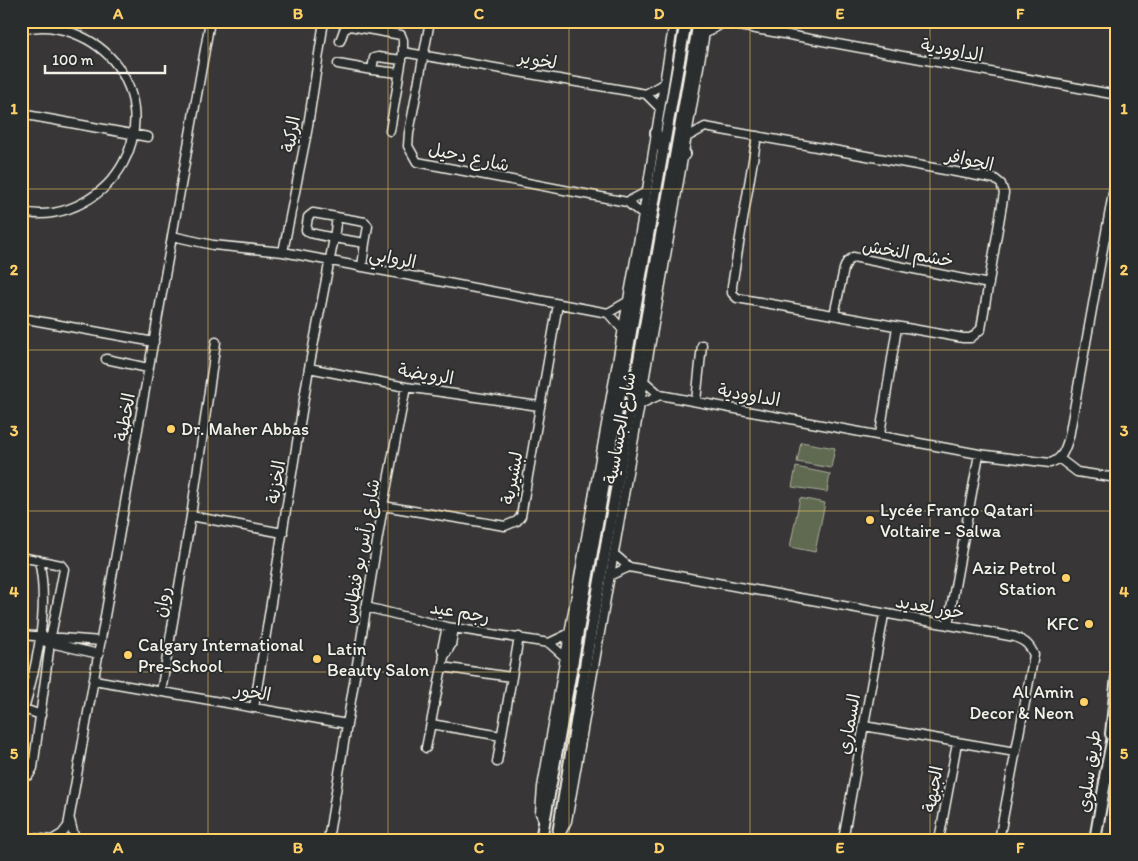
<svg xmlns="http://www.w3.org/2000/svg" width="1138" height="861" viewBox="0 0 1138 861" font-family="Itim,'Playpen Sans Arabic',sans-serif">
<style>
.green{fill:#606a51;stroke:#aaae9c}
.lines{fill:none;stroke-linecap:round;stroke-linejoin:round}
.street-casing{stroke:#f4f1e8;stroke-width:11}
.secondary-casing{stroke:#f4f1e8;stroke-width:14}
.highway-casing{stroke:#f4f1e8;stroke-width:18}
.street{stroke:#2a2d2e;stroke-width:8}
.secondary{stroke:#2a2d2e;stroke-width:10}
.highway{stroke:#2a2d2e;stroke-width:14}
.grid{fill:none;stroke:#ffd166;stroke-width:1;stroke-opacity:0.55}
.poi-dot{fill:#ffd166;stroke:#2a2d2e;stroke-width:2}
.labels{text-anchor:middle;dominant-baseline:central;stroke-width:4;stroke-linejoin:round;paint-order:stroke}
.street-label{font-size:18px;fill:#f4f1e8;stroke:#2a2d2e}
.poi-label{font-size:18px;fill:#f4f1e8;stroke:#2a2d2e;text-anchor:start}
.neatline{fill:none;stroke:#ffd166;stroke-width:2}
.grid-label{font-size:16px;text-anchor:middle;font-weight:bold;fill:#ffd166}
</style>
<rect width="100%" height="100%" fill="#383637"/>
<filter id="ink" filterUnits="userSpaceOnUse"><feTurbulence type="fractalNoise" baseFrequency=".02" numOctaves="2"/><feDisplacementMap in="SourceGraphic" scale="10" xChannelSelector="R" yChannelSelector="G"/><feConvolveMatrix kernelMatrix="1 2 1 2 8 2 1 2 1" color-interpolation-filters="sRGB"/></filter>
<g filter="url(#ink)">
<path class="green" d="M801,442l34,6 -4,20 -34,-6z
M796,467l34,7 -3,18 -35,-5z
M800,498l25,5 -10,49 -25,-5z"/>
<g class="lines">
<g class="street-casing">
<path id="street" d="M430,21l-21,112 -1,13 9,16 210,40 16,13
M21,30c17,-5 36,-3 52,3 78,29 82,130 11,169 -18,10 -43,16 -63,9
M706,33l17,-10 394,72
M340,41l4,-11 6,-4 51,9 2,5v12l243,42 14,14
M338,64l34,6
M399,73l-27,-3 2,-12 4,-1 24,3
M646,94l17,-10
M21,114l127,23
M390,131l13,-79
M687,137l18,-10 290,52 6,5 3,9 -23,136 -10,9h-8l-226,-40 -5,-5v-7l25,-150
M627,202l19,-10
M337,217l-3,21 -24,-5 -4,-3 2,-13 5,-4 52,9 3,4 -3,17
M172,236l41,9 70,7 325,61 14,16
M283,252l24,-120 17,-111
M608,313l19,-11
M834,315l10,-46 3,-7 6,-5 136,27
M21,318l133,24
M106,359l42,9
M309,368l97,19 133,19
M645,382l15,13
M696,401l6,-56
M640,404l20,-9 319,59 71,9c13,-4 15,-14 19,-26l48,-266
M880,434l17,-107
M1060,459l17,13 40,6
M383,506l122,20 12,-5 4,-5 37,-212
M191,516l92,17
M614,554l15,13 386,70c10,4 15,8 19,18l-35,185
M21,557l40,8 3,4 -13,67 -18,132 -4,7 -8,3
M611,575l18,-8
M366,607l81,20 102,16 17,15
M948,625l31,-171
M21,635l80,6
M46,642l53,12
M549,643l21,-10
M444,657l7,-12 3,-17
M442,667l69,10
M94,680l253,44
M161,692l30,-176 25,-174
M254,708l55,-340 25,-130 31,5 -3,24
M24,709l17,6
M21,719c15,-50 29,-107 18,-159
M431,724l70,12
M864,726l151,26
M426,748l18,-91 -2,-8 5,-22
M497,762l22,-125
M70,820l5,20
M544,822l-4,-9 2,-26 101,-572 31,-194
M560,835l7,-14 140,-800
M21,837l31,3
M52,840l10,-6 6,-8 142,-805
M328,840l55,-334 23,-119
M843,840l41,-225
M939,840l18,-97"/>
</g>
<g class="secondary-casing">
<path id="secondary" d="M656,133l7,18
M674,162l11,-8
M1111,734l6,-58
M541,840l145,-819
M557,840l31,-192 111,-627
M1095,840l12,-69"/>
</g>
<g class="highway-casing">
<path id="highway" d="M1107,777l10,-50"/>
</g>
<use href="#street" class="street"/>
<use href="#secondary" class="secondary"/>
<use href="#highway" class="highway"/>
</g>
</g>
<path class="grid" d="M208,21v819M388,21v819M569,21v819M750,21v819M930,21v819M21,189h1096M21,350h1096M21,511h1096M21,672h1096"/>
<g class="poi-dot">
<circle cx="171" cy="429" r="5"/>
<circle cx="870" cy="520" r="5"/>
<circle cx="1066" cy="578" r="5"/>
<circle cx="1089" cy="624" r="5"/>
<circle cx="128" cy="655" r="5"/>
<circle cx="317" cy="659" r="5"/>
<circle cx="1084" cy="702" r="5"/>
</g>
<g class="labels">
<g class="street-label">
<text transform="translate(952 50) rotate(10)">الداوودية</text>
<text transform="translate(538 60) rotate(10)">لخوير</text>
<text transform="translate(291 134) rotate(-80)">الركية</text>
<text transform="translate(469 157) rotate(12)">شارع دحيل</text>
<text transform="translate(970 160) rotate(12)">الحوافر</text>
<text transform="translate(908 253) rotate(10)">خشم النخش</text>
<text transform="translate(393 258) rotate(11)">الروابي</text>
<text transform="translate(426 374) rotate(9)">الرويضة</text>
<text transform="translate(749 395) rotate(10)">الداوودية</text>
<text transform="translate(125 417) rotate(-80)">الخطية</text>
<text transform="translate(620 428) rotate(-80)">شارع الجساسية</text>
<text transform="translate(512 478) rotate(-80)">لبشيرية</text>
<text transform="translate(276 482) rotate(-81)">الخزنة</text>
<text transform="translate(361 551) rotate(-80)">شارع رأس بو فنطاس</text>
<text transform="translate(162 602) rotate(-80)">روان</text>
<text transform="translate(930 607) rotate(10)">خور لعديد</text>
<text transform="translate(460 612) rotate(10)">رجم عيد</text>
<text transform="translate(253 692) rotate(10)">الخور</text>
<text transform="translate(849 724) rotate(-80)">السماري</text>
<text transform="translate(1089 771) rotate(-82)">طريق سلوى</text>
<text transform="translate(933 789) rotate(-80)">الجبهة</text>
</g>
<g class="poi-label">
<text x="181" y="429">Dr. Maher Abbas</text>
<text x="880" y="510">Lycée Franco Qatari<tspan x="880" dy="21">Voltaire - Salwa</tspan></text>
<text x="1056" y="568" text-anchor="end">Aziz Petrol<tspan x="1056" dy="21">Station</tspan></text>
<text x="1079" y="624" text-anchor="end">KFC</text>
<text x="138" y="645">Calgary International<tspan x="138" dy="21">Pre-School</tspan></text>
<text x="327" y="649">Latin<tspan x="327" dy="21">Beauty Salon</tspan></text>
<text x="1074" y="692" text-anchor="end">Al Amin<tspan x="1074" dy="21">Decor &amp; Neon</tspan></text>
</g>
</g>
<rect width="1138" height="861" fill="none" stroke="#2a2d2e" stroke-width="55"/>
<path d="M45 65v8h120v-8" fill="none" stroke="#f4f1e8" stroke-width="2.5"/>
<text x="52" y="65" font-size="15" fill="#f4f1e8" stroke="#2a2d2e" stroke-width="4" paint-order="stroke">100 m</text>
<rect x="28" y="28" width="1082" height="806" class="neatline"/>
<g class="grid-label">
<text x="118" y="19">A</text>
<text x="298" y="19">B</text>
<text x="479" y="19">C</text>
<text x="659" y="19">D</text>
<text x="840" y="19">E</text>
<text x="1020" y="19">F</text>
<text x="14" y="114">1</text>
<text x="1124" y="114">1</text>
<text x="14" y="275">2</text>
<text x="1124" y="275">2</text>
<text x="14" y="436">3</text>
<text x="1124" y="436">3</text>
<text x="14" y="597">4</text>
<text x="1124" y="597">4</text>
<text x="14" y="759">5</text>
<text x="1124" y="759">5</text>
<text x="118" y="853">A</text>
<text x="298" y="853">B</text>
<text x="479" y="853">C</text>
<text x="659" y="853">D</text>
<text x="840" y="853">E</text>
<text x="1020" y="853">F</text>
</g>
</svg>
